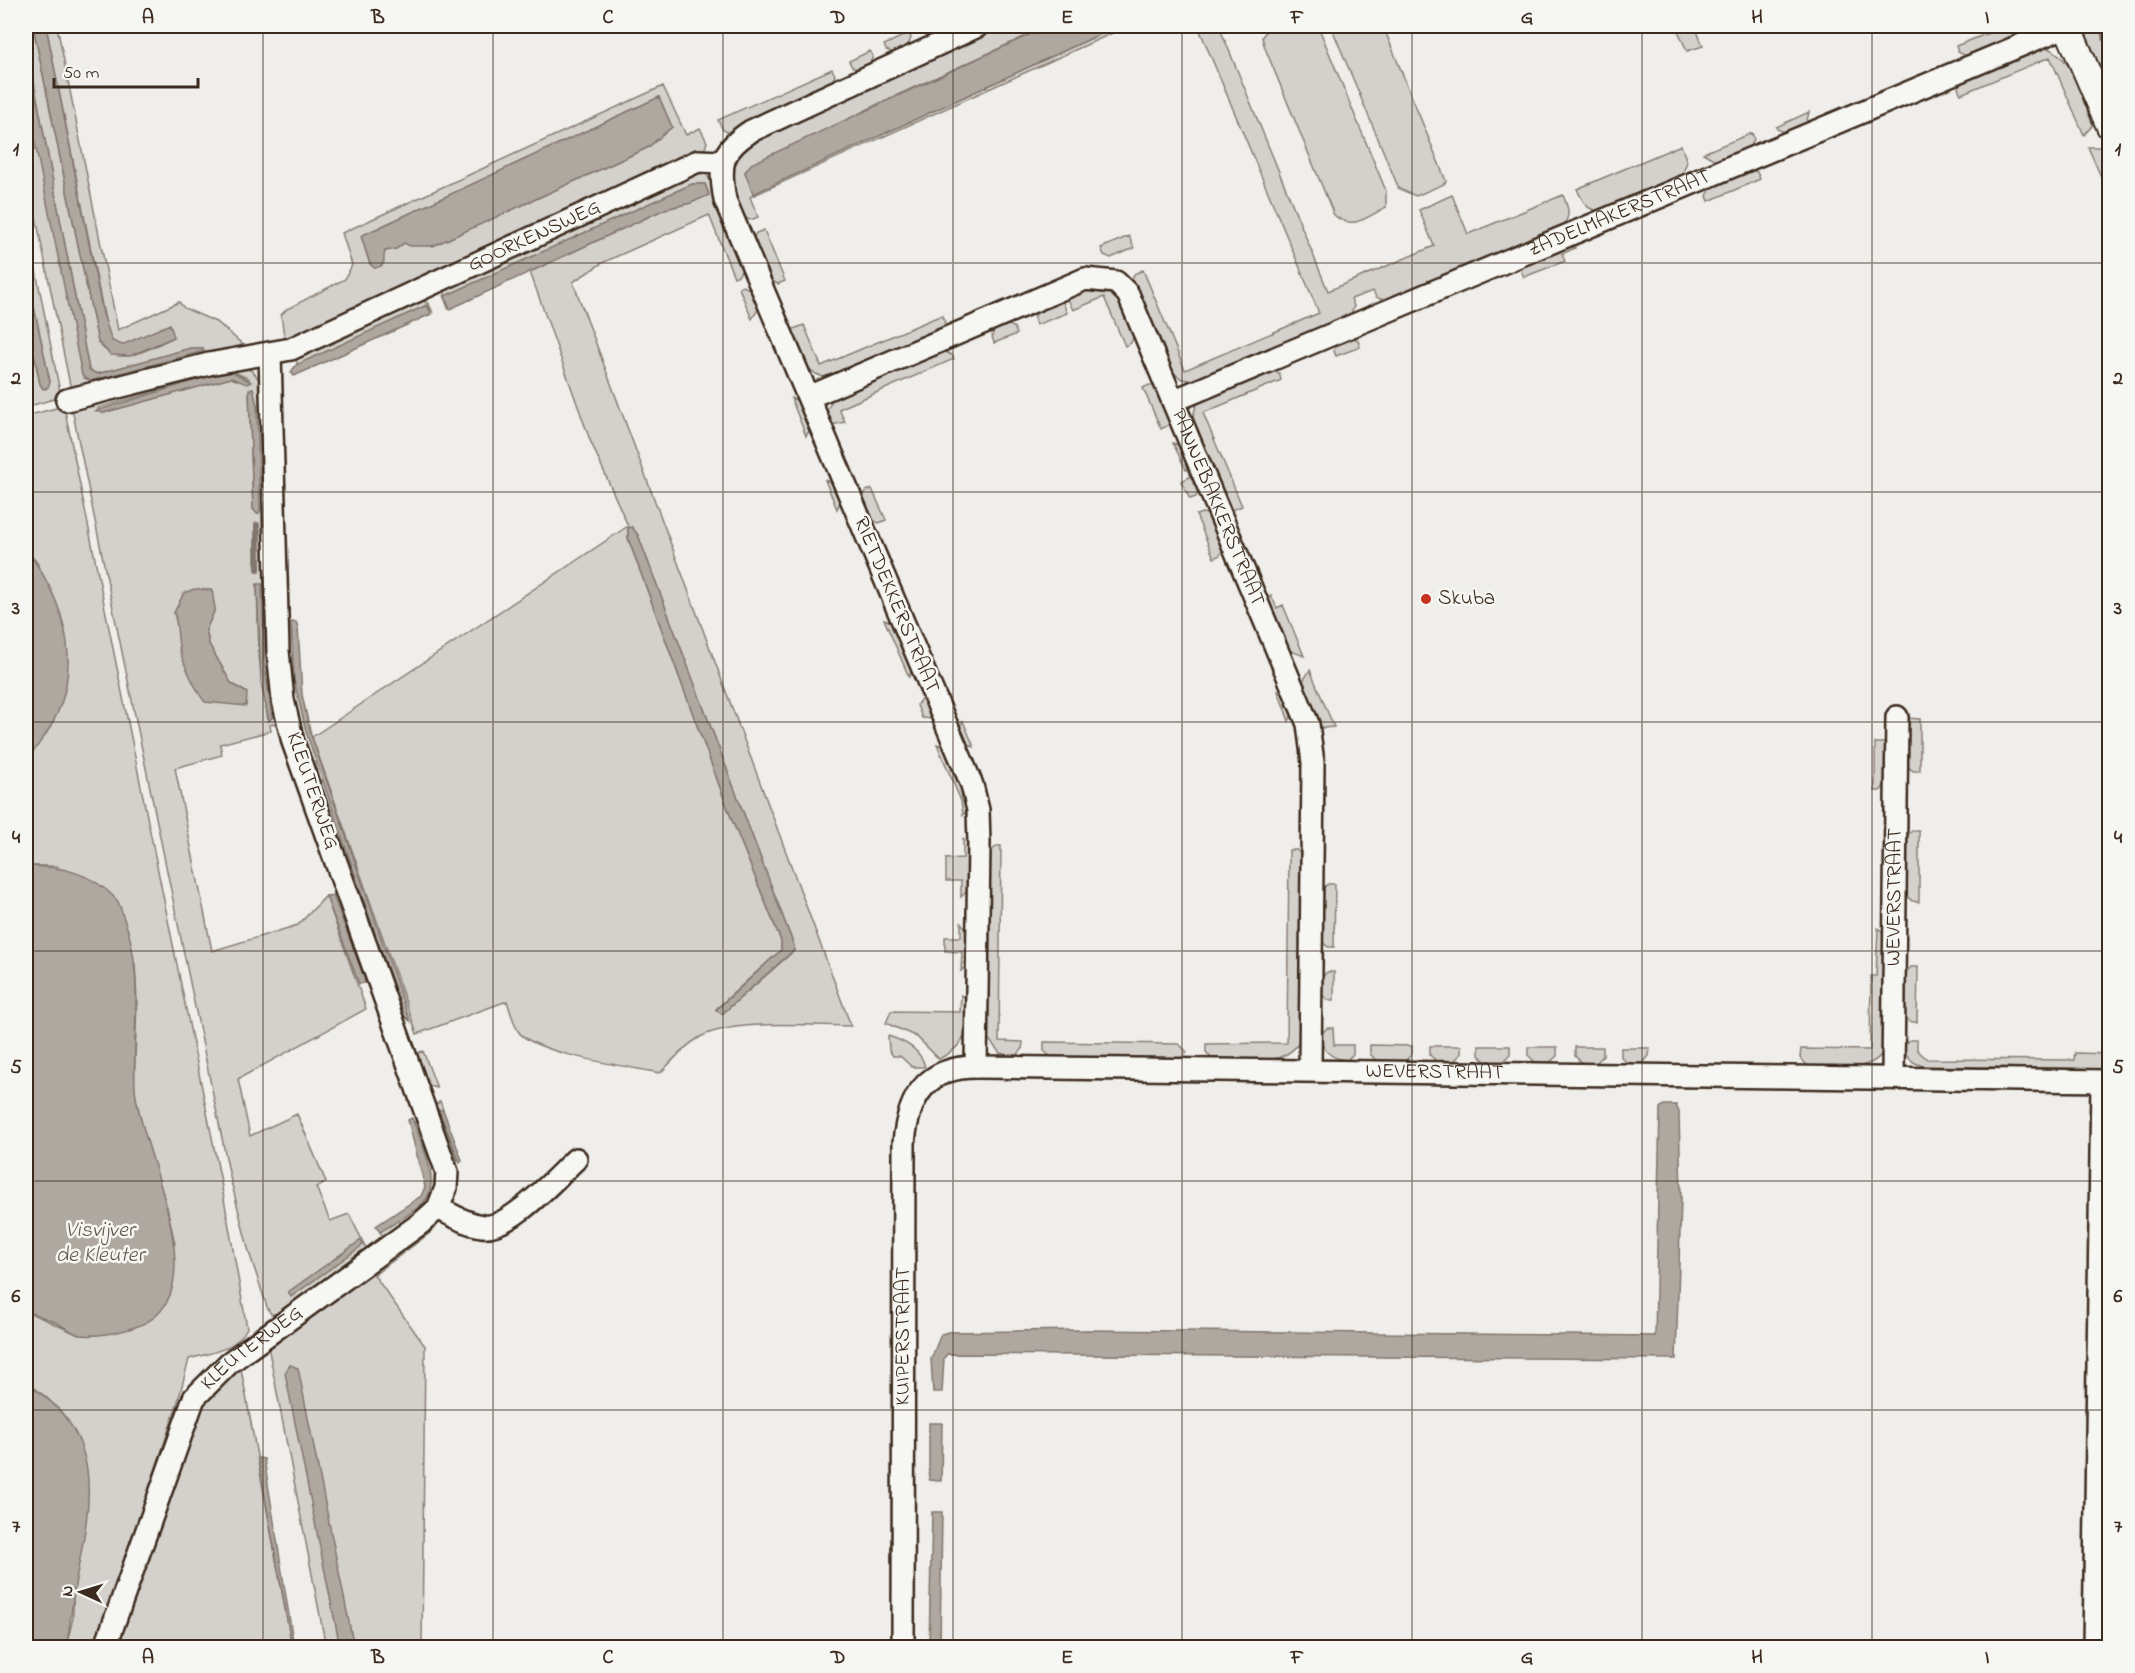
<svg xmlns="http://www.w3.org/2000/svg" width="2135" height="1673" viewBox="0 0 2135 1673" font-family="'Indie Flower',sans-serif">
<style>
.green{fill:#d4d1cc;stroke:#887e75;stroke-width:1.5;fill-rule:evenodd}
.water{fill:#afa8a1;stroke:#81766d;stroke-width:1.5}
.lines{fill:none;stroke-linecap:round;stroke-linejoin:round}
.stream{stroke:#81766d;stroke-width:6}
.minor-casing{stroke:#3b2a1e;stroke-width:26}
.tertiary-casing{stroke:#3b2a1e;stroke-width:30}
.minor{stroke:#f6f6f2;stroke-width:21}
.tertiary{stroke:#f6f6f2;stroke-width:26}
.grid{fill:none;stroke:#3b2a1e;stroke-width:1.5;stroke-opacity:0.55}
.poi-dot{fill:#c8321e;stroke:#f6f6f2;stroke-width:2}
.labels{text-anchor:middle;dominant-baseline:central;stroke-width:5;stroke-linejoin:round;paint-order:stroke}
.street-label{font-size:21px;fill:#3b2a1e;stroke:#f6f6f2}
.poi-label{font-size:21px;fill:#3b2a1e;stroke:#f6f6f2;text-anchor:start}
.water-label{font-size:22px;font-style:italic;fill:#64564c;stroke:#f6f6f2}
.neatline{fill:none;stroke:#3b2a1e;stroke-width:2}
.grid-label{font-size:20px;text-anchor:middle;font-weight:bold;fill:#3b2a1e}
</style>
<rect width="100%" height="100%" fill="#efeeea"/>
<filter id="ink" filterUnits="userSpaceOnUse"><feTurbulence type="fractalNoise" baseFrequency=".0167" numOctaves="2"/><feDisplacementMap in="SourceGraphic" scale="12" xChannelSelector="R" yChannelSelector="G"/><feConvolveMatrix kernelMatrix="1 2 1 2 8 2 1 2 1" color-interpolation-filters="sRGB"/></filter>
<g filter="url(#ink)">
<path class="green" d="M26,26h7l65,316c20,29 51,6 76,-5l-39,4 -14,4 -9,-4 -5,-11 -61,-304h11l61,304 61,-28 5,6 34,15 31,27 -177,45 -46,-227v-69l58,279 7,3 113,-31 -1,-2h-12l-94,26 -8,-4 -63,-329z
M999,26h49l-168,77 -135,69 8,21 365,-167h10l-378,171 8,20 -8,3 -7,-3c-14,-33 -20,-49 9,-77z
M1198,26h21l109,265 106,-45 -15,-36 33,-15 16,39 95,-39c5,13 9,20 -1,32l-177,74 -9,-4 -3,-6 -22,8 3,7 -4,10 -155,65 -13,-2 -11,-8 -40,-88 3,-9 9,-4 42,100 134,-57z
M1269,26h49l68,165v16c-18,10 -34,24 -52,8l-69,-167 -3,-11z
M1331,26h52l63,155 -2,3 -28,12 -17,-7z
M1676,26h19l8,20 -16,5z
M2006,26h12l-3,11 -47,20 -10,-5 -2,-6z
M2083,26h15l11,27v36z
M909,33l2,5 -4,10 -11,6 -10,-4 -2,-5z
M2044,47c30,7 38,53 49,78l-9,10 -34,-78 -89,37 -3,-6 4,-9z
M870,51l3,5 -4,10 -8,4 -9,-3 -3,-6z
M832,69l3,6 -3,8 -101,51 -8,-4 -5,-10z
M663,86l23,49 14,-7 7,14 -4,12 -418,188 -4,-27 6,-6 58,-30 7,-14 -10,-32zM659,97l13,30 -25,21 -214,98 -29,-3 -8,6 -11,2 -10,17 -5,-4 -9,-28z
M1809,112l-3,13 -20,8 -9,-4 -1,-2z
M1752,133l2,6 -4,9 -33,13 -14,-8z
M1681,145l6,17 -6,15 -81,34c-15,-1 -17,-10 -23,-22z
M2088,147h14l7,17v31z
M1748,168l9,4 3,7 -51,22 -2,-5 6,-13z
M697,170l10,5 6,10 30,80 -4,10 -5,2 -25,-62 -107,48 -29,19 278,744c-39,0 -122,-8 -154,13 -14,8 -25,23 -37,34 -29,-6 -127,-19 -142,-42 -5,-9 -8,-21 -11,-30l-90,33 -105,-297 316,-211 -38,-86 -60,-168 135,-63 26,-6 18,-9 -4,-10h-13l-246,112 3,14 -5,-12 3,-15zM632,527l6,8 156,411v5l-72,63 -6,-5 65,-59v-9l-49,-121 -104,-282v-10z
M26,221l35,176 -35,10v-95l14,72 6,5 4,-7 -24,-112z
M764,230l21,51 -7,3 -8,-4 -17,-41 3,-6z
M1129,236l5,12 -23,10 -7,-3 -3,-7z
M1567,244l8,4 -13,6 3,7 -41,16 -3,-7 4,-8z
M743,286l11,5 7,14 -9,14 -13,-31z
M1105,287l15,11 15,35 -4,10 -6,3 -21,-49 -31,13 -6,-13 21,-9z
M416,297l13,7 4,9 -6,-8 -129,60 -4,-9z
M1062,299l5,14 -31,12 -2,-7 4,-8z
M942,315l3,7 -4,9 -113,46c-24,0 -29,-29 -37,-47l13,-5 17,41z
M1004,323l10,4 3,7 -23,9 -2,-7 3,-9z
M1349,336l9,4 2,7 -24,9 -2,-5 4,-11z
M940,350l12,5 2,4 -115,50 6,13 -14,3 -4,-15 8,-15z
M232,364c16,3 25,7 30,23l18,335 -10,3 1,6 -51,13 2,11 -47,13 37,183 86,-26 28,-29 40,113 -128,70 12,57 47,-22 29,68 -10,5 14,34 19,-7 20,40 -82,60h-16l-4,-7 -18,-55 -19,-75 -159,-773zM229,370l21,9 -19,-1 -128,35 -5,-5zM253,388l4,18 2,107 -6,-4 -4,-119zM255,526l5,3v39l-5,-5zM257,585l7,19v57l8,57 -4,2 -9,-63zM184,593l31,16 -9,21 3,14 22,39 16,10 -58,-25 -10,-20v-20l-5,-15z
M1269,369l10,4 2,7 -78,33 39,93 -13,5 -37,-91 5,-18z
M1149,385l9,3 13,30 -4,8 -6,3 -18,-41z
M791,398l10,4 11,24 -6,10z
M64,406l157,776 26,146c-11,22 -37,25 -58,31l-12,46 -81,242h-30l7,-29v-22l-37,-207 -10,-6v-72l53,24 96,-91 -8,-37 -22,-69 -11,-49 3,-88 -2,-37 -78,-98h-31v-107l8,-9 4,-186 -12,-15v-133z
M1173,443l9,3 9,22 -5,2z
M1194,475l5,13 -3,9 -6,2 -9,-18z
M825,480l11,4 6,14 -5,11z
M872,489l14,31 -7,3 -9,-4 -8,-19 4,-9z
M1202,513l9,2 13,31 -4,9 -6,3 -18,-43z
M1271,595l6,13 6,-3 21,51 -18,-7 -18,-45z
M884,619l10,4 19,44 -4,10z
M1310,670l24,57 -11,1 -8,-9 -14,-35z
M1278,691l8,3 7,19 -4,8z
M924,694l10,25 -12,-1 -5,-13z
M1906,718l14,1v52h-7l-8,-7z
M963,721l11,26 -8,-3 -8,-15z
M1875,743h12v40l-7,8h-5z
M937,744l10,3 16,40 6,22 -6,6 -2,-14z
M1912,831h7v71l-7,-1 -8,-8 1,-55z
M963,839l7,6 -1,44 -8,8v-16h-15v-22l17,-1z
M997,846h4l-2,195 24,1 -1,8 -7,7 -15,-4 -14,-17 2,-182z
M1289,850h8l6,7 -3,184c-17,28 -59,19 -87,19l-7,-8v-8l81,-1z
M1328,884h7l-1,63h-6l-8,-7 1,-50z
M961,923l8,8 -1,33 -7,7 1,-19 -17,-1v-14h16z
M1878,928l8,7 -3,117c-13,22 -53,14 -75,14l-8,-8 1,-9 69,1 1,-74h5z
M1911,967h7l-1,55h-7l-7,-8v-39z
M1327,972h7v28h-6l-8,-7v-14z
M961,995l6,5c0,31 2,44 -28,59l-22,-22 -31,-14 5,-12 69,1z
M1327,1028h6l1,17h19v9l-6,6c-15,-1 -25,-9 -27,-25z
M888,1036c16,5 33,13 37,31h-13l-12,-11h-7l-4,-6z
M1910,1040h7v10l10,9 147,1 1,-7 34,1v15l-185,-3c-11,-2 -18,-8 -21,-20z
M1044,1042l135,2 8,8 -6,7 -130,-2 -7,-6z
M1370,1045l42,1v8l-8,8 -27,-1 -7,-7z
M1430,1046h31v8l-8,8h-16l-7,-7z
M1479,1046h31v9l-8,8 -16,-1 -7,-7z
M1528,1047h29v9l-8,7h-13l-8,-8z
M1575,1047h28v9l-8,8 -13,-1 -7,-7z
M1621,1048h29l-1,8 -7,8h-14l-7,-7z
M423,1051l14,37 -14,-4 -10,-29z
M440,1101l8,23 -5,-14 -3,2 18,49 -6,3 -20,-55z
M422,1120l18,52 -5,27 -51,39 -4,-6 44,-30 5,-8 -15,-72z
M420,1231l10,2 -56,42 51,71 -3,301h-96l-58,-301z
M240,1363l52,284 -181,1 89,-247z"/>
<path class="water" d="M33,26h13l57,288 9,27 10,4 48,-21 4,13 -44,19 -19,-1 -13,-13z
M1048,26h70l-365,168 -8,-22 6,-8z
M2098,26h11v27z
M26,41l63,329 8,4 94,-26h12l1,3 -113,30 -9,-6 -56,-276z
M659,97l13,30 -25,21 -214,98h-23l-6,-3 -8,6 -11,2c-3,10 3,14 -10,17l-5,-4 -9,-28z
M692,184h13l4,11 -18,8 -26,6 -215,100 -5,-13z
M26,270l24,112 -2,5 -5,2 -3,-5 -14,-72z
M427,305l4,9 -137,62 -3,-4 5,-7z
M229,370l22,12 -4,2 -16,-6 -128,35 -7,-2z
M253,388l4,18 3,105 -3,3 -4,-5 -4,-119z
M632,527l6,8 156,411v4l-72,64 -6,-4 65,-60v-9l-49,-121 -104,-282v-10z
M26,549c50,67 62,146 0,210z
M257,584h5l2,77 8,57 -3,3 -8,-39z
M194,589l18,1 3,19 -9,21 3,14 22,39 16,10 -1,13 -41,-4c-8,-9 -25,-45 -26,-56 -2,-12 -1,-21 -5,-33l10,-20z
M291,622h5l2,5 4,68 9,40 99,286 -7,-6 -97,-283 -12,-52z
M26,866c35,0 65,6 90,33 4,4 5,11 7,17 22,55 9,114 12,171 2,57 87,209 3,239 -16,6 -41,11 -58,9 -8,-2 -17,-9 -25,-13 -9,-4 -20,-7 -29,-11z
M333,895l31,82 1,6 -6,1 -33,-88z
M1664,1105h12l3,7 2,87 -5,160 -729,-5 -3,4 -2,34h-9l-2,-33 10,-25 7,-2 138,-2 569,6 5,-228z
M439,1110h4l19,50 -2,3z
M412,1118c8,21 31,66 11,85 -12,12 -29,20 -43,29l-4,-6 45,-30 4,-9 -17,-67z
M361,1240l2,5 -72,52 -3,-5z
M290,1365l8,3 56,279h-14l-55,-274z
M26,1383c80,50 66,116 50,196 -4,23 -5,45 -10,68h-40z
M929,1423h13l-1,58 -12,-1z
M258,1458l6,1 30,188h-2z
M932,1512h10l-2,135h-11z"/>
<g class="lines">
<path class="stream" d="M257,525l1,44"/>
<g class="minor-casing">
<g id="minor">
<path id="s1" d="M809,397l276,-118 31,3 12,12 180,430 5,39 -3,307"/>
<path id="s2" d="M67,400l142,-36 82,-15 407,-188 24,1"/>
<path id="s3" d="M1173,401l894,-375"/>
<path d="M976,1067l3,-224 -1,-33 -6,-25 -247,-585c-6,-35 -5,-49 26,-69l227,-105"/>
<path id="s4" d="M1893,1077l4,-360"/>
<path d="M438,1208c14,7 28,16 44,18 27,5 74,-49 94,-67"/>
<path id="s5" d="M105,1648l89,-250 35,-35 192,-140 17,-15 8,-20 1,-16 -154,-430 -10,-42 -5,-49 -8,-297"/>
<path id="s6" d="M903,1648l1,-505c4,-46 22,-76 72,-76l1134,14"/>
<path d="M2094,1648l8,-567"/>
</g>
</g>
<g class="tertiary-casing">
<path id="tertiary" d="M2067,26l43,100"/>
</g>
<use href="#minor" class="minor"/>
<use href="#tertiary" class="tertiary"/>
</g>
</g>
<path class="grid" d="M263,26v1622M493,26v1622M723,26v1622M953,26v1622M1182,26v1622M1412,26v1622M1642,26v1622M1872,26v1622M26,263h2084M26,492h2084M26,722h2084M26,951h2084M26,1181h2084M26,1410h2084"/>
<circle class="poi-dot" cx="1426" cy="599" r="6"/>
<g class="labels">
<g class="street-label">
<text stroke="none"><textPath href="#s3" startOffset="484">ZADELMAKERSTRAAT</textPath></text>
<text stroke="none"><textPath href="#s2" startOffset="498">GOORKENSWEG</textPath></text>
<text stroke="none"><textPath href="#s1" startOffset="580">PANNEBAKKERSTRAAT</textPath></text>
<text transform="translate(896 605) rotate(67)">RIETDEKKERSTRAAT</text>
<text transform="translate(312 791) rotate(71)">KLEUTERWEG</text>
<text stroke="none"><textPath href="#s4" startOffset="180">WEVERSTRAAT</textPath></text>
<text stroke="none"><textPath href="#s6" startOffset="1082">WEVERSTRAAT</textPath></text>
<text stroke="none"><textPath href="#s6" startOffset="312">KUIPERSTRAAT</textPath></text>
<text stroke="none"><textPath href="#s5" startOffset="342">KLEUTERWEG</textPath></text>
</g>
<g class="poi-label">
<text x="1438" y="599">Skuba</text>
</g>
<g class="water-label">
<text x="100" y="1231">Visvijver<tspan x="100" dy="25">de Kleuter</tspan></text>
</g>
</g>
<rect width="2135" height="1673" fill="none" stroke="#f6f6f2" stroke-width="66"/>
<g transform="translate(81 1592) rotate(274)" stroke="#f6f6f2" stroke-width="4.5" paint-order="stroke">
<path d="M0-4.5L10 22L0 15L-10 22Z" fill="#3b2a1e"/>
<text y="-9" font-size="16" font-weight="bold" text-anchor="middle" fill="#3b2a1e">N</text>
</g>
<path d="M54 78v9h144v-9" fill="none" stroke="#3b2a1e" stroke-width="3"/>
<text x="63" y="78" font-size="18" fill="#3b2a1e" stroke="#f6f6f2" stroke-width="4.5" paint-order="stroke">50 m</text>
<rect x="33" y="33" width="2069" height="1607" class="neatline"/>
<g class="grid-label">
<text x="148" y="23">A</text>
<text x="378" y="23">B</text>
<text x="608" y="23">C</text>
<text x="838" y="23">D</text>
<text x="1067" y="23">E</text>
<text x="1297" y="23">F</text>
<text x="1527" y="23">G</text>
<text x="1757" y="23">H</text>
<text x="1987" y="23">I</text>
<text x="16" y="155">1</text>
<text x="2118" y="155">1</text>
<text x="16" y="384">2</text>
<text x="2118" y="384">2</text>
<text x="16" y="614">3</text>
<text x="2118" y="614">3</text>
<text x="16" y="843">4</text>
<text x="2118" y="843">4</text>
<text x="16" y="1073">5</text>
<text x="2118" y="1073">5</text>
<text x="16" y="1302">6</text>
<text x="2118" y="1302">6</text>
<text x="16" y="1532">7</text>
<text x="2118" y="1532">7</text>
<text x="148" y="1663">A</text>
<text x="378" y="1663">B</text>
<text x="608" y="1663">C</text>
<text x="838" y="1663">D</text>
<text x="1067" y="1663">E</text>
<text x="1297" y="1663">F</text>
<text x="1527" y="1663">G</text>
<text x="1757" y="1663">H</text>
<text x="1987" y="1663">I</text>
</g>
</svg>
